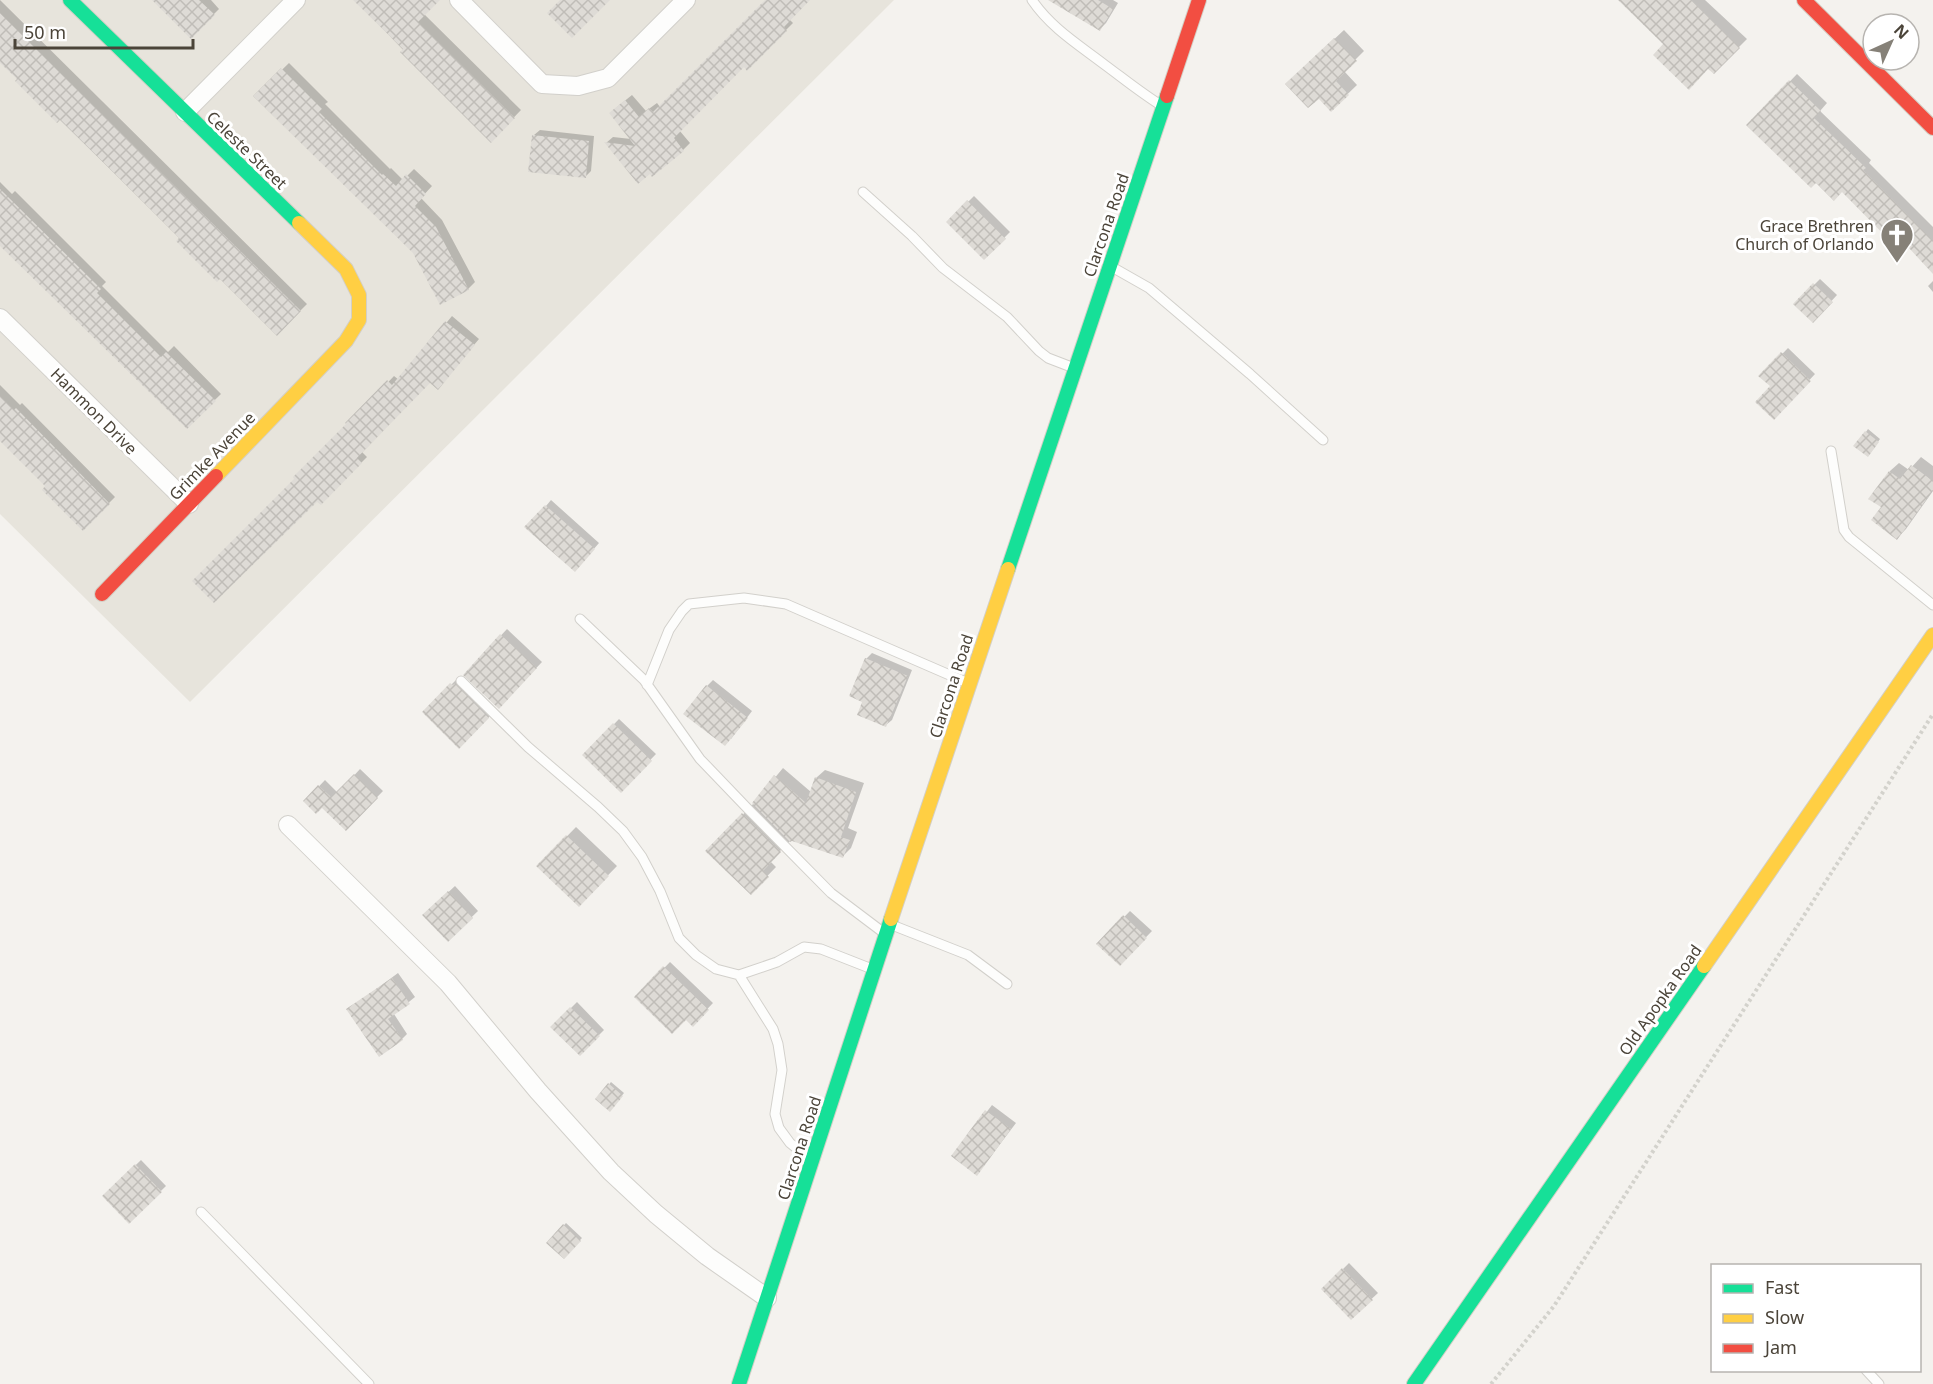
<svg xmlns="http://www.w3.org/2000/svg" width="1933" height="1384" viewBox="0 0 1933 1384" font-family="'Noto Sans',sans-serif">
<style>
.residential{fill:#e7e4dc}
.shadow{fill:#0003}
.building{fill:url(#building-cross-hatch)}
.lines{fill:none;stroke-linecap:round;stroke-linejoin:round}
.lane-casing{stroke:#d2d0cb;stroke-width:11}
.street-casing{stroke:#d2d0cb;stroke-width:20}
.fast-casing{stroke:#d3cfc5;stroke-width:16}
.slow-casing{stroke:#d3cfc5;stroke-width:16}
.jam-casing{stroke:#d3cfc5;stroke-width:16}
.path{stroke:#d3d2cc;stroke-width:4;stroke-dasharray:3 3;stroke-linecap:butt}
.lane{stroke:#fdfdfc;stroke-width:9}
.street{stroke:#fdfdfc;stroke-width:18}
.fast{stroke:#16e098;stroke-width:14}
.slow{stroke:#ffcf43;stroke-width:14}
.jam{stroke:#f24e42;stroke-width:14}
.labels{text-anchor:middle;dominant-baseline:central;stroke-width:6;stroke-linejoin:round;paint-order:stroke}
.street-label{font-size:16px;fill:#4b4439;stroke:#fff}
.poi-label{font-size:16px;fill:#4b4439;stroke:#fff;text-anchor:end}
</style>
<defs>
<pattern id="building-cross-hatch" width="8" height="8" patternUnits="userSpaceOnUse" patternTransform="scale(1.5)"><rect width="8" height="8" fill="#dedbd6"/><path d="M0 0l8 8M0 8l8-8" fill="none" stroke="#c0bdb8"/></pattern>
</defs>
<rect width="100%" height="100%" fill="#f4f2ee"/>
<path class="residential" d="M0,0h894l-704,702 -190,-188z"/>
<path class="shadow" d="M0,0l307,304 -30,30 -277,-274z
M155,0h56l8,9 -28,28z
M355,0h83l-14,14 97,96 -30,31z
M766,0h42l-19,19 4,4 -46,46 -3,-4 -65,65 11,13 -7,7 -30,25 -47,-32 7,-6 18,2 -14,-32 15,-12 14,16 11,-8 3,4z
M1051,0h62l5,3 -12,20 -6,6z
M1623,0h82l42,39 -33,33 -48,-28z
M1344,30l20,21 -20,20 13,14 -26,25 -35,-35z
M289,63l39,39 -3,2 65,65 1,-1 12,12 11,-11 18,17 -11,12 21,22 33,62 -7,7 -54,-37 -159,-156z
M1797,74l30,29 -7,8 51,49 -2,3 64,64v45l-24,-26 -67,-56 -26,-9 -68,-56z
M540,130l54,6 -3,35 -6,6 -51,-42z
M0,182l12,12 3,-3 91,91 -4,4 66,66 6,-6 47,48 -34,33 -187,-183z
M974,196l36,36 -26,26 -36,-36z
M1820,279l17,16 -24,26 -18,-17z
M1933,281v11l-5,-6z
M452,316l27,23 -36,43 -13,-1 -69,70 6,6 -46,46 -25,-24 98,-103 5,4z
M1788,348l27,26 -41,44 -2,-32 -11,-10z
M0,385l20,20 2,-2 93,94 -32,32 -35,-43 -48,-47z
M1868,429l12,10 -10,14 -4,-21z
M1921,457l12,9v25l-27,38 -9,9 -14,-31 -13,-9 20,-27 9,-8 10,7z
M551,500l48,43 -19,22 -34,-59z
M507,629l35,33 -43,45 -34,-33z
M872,653l40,17 -20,50 -6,5 -22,-24 2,-42z
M457,679l37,33 -35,35 -35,-35z
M713,680l39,31 -21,28 -24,-53z
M619,719l37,35 -35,36 -37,-35z
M783,768l28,24 5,-14 9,-8 39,13 -16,45 9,4 -6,16 -8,8 -51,-17 -22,22 6,6 -25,26 -43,-42 46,-48z
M360,769l23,22 -37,38 -24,-23 -17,-5 20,-21 13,13z
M576,827l41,39 -38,39 -41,-39z
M455,886l23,25 -30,29 -24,-25z
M1130,911l22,20 -32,33 -22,-20z
M670,962l43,41 -20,21 -7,-6 -50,-21z
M398,973l17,24 -21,17 13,20 -5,5 -54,-29z
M577,1002l27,28 -24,24 -28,-27z
M611,1082l13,11 -14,17 -13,-11z
M992,1105l24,18 -34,45 -29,-12z
M141,1160l25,26 -37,36 -25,-26z
M566,1223l16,15 -18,19 -16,-14z
M1349,1263l29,30 -27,25 -28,-29z"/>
<path class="building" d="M152,0h47l16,15 -24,24z
M353,0h87l-22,22 97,96 -24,25 -91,-91 3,-3z
M560,0h50l-38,38 -25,-25z
M765,0h45l-26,27 3,4 -40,40 -3,-4 -70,71 10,13 -32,26 -2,-3 -12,10 -34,-42 31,4 -26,-33 16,-13 14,17 10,-9 4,4z
M1048,0h50l15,9 -13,22z
M1618,0h73l49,48 -26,26 -6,-5 -19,21 -36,-35 10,-11z
M0,13l301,298 -24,25 -57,-57 -3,3 -41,-41 3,-3 -66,-66 -53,-52 -3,3 -42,-42 2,-2 -17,-16z
M1334,38l23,23 -21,20 13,14 -18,17 -12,-13 -11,9 -23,-24z
M281,68l41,41 -3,3 63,63 1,-1 13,12 10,-12 20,20 -11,12 21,21 33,63 -29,15 -27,-52 -160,-157z
M1789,80l32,31 -7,7 52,50 -3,2 70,71v33l-24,-26 -6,6 -61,-62 -8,9 -18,-18 -5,5 -65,-63z
M532,135l57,6 -3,37 -58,-6z
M0,189l101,100 -4,4 64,64 5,-5 50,49 -29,28 -187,-183z
M967,200l39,39 -22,21 -38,-38z
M1813,283l20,19 -20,21 -20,-19z
M445,321l30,24 -37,45 -8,-7 -73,75 5,5 -41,42 -4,-3 -103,101 -22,-22 102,-102 -1,-2 53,-53 -1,-1 42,-43 5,5z
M1781,352l30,29 -37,39 -19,-18 15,-16 -12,-10z
M0,396l14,14 2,-2 94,96 -27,27 -41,-41 3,-4 -45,-45z
M1865,431l14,11 -11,15 -15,-11z
M1911,465l22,16v9l-36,50 -26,-20 10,-13 -13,-8 21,-28 11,8z
M545,505l50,44 -20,23 -51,-45z
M500,634l37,34 -38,41 -36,-34z
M865,658l43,18 -22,51 -29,-12 5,-13 -13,-6z
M450,683l3,2 2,-2 34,35 -30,31 -37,-37z
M706,685l42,33 -23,28 -42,-32z
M613,723l39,38 -31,32 -39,-38z
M354,774l24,24 -32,33 -24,-23 -6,6 -13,-13 15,-16 13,12z
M774,775l32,28 9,-26 41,15 -15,45 9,3 -7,18 -51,-17 -2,1 -38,-39z
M742,813l39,39 -18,19 6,6 -18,18 -46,-44z
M566,835l43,41 -30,31 -43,-41z
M448,891l25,27 -25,24 -26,-27z
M1123,915l24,23 -27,28 -24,-22z
M663,966l46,44 -16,17 -7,-7 -14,14 -38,-37z
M392,978l18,26 -22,15 15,21 -24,17 -33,-48z
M570,1007l30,29 -20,20 -30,-29z
M608,1083l15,13 -13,16 -15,-13z
M985,1110l26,19 -34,47 -26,-20z
M135,1164l27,28 -33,32 -27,-28z
M563,1224l18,17 -17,18 -18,-16z
M1342,1268l31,32 -22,20 -30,-31z"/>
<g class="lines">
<g class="lane-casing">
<path id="lane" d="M1032,0c19,28 47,45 73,65 19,14 36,28 57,41
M863,192l49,44 31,32 64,49 32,34 9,7 26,10
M1112,267l37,21 101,86 73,66
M1831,451l13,79 5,7 84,68
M580,619l64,61 56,79 48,50 83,84 53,40
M461,681l67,66 70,60 25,24 19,26 18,34 19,47 17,17 20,14 23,6 38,-13 27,-15 17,2 51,20
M647,685l22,-55 13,-19 7,-7 55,-6 42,6 182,79
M892,925l76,30 39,29
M739,975l34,54 5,15 4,26 -7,44 4,14 11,15 20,16
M201,1212l168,172
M1866,1370l13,14"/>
</g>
<g class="street-casing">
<path id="street" d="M459,0l83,84 36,2 30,-8 78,-78
M185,112l111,-112
M0,318l189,186
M288,825l160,158 90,108 73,81 45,42 51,42 60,42"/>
</g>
<g class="fast-casing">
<path id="fast" d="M70,0l229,223
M1008,569l159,-473
M739,1384l152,-465
M1414,1384l290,-418"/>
</g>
<g class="slow-casing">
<path id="slow" d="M216,476l130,-135 13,-21v-25l-13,-26 -47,-46
M891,919l117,-350
M1704,966l229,-331"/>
</g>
<g class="jam-casing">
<path id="jam" d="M1804,0l129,128
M1167,96l32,-96
M102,594l114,-118"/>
</g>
<path class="path" d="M1491,1384l63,-78 379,-592"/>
<use href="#lane" class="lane"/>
<use href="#street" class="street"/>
<use href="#fast" class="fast"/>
<use href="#slow" class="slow"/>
<use href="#jam" class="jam"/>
</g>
<defs>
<g id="church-pin" transform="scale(1.725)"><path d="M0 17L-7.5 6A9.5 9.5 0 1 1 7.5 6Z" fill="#868178" stroke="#fff"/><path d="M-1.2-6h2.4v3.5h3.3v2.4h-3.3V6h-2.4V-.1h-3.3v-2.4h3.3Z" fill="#fff"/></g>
</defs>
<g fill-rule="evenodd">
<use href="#church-pin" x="1897" y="235"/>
</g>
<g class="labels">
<g class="street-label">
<text transform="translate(247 150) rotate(44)">Celeste Street</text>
<text transform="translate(1106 225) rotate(-71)">Clarcona Road</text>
<text transform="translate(94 411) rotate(45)">Hammon Drive</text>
<text transform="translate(212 456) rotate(-46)">Grimke Avenue</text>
<text transform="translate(951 686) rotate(-72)">Clarcona Road</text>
<text transform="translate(1660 1000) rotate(-55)">Old Apopka Road</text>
<text transform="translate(799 1148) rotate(-72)">Clarcona Road</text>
</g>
<g class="poi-label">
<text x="1874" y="226">Grace Brethren<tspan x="1874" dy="18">Church of Orlando</tspan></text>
</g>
</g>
<rect x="1711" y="1264" width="210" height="108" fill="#ffffff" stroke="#b7b4b0" stroke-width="1.5"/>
<rect x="1723" y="1284" width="30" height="9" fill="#16e098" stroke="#b7b4b0" stroke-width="1.5"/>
<text x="1765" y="1294" font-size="18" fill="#4b4439">Fast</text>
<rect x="1723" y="1314" width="30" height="9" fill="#ffcf43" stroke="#b7b4b0" stroke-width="1.5"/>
<text x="1765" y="1324" font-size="18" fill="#4b4439">Slow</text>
<rect x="1723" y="1344" width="30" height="9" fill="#f24e42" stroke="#b7b4b0" stroke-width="1.5"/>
<text x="1765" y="1354" font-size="18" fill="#4b4439">Jam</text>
<g transform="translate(1891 42) rotate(45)"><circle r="28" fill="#ffffff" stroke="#b7b4b0" stroke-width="1.5"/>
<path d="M0-4.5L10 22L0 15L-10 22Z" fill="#868178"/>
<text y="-9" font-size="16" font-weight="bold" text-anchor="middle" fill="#4b4439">N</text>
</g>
<path d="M15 39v9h178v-9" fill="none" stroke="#4b4439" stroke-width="3"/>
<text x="24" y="39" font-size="18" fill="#4b4439" stroke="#ffffff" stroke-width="4.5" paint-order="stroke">50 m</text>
</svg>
